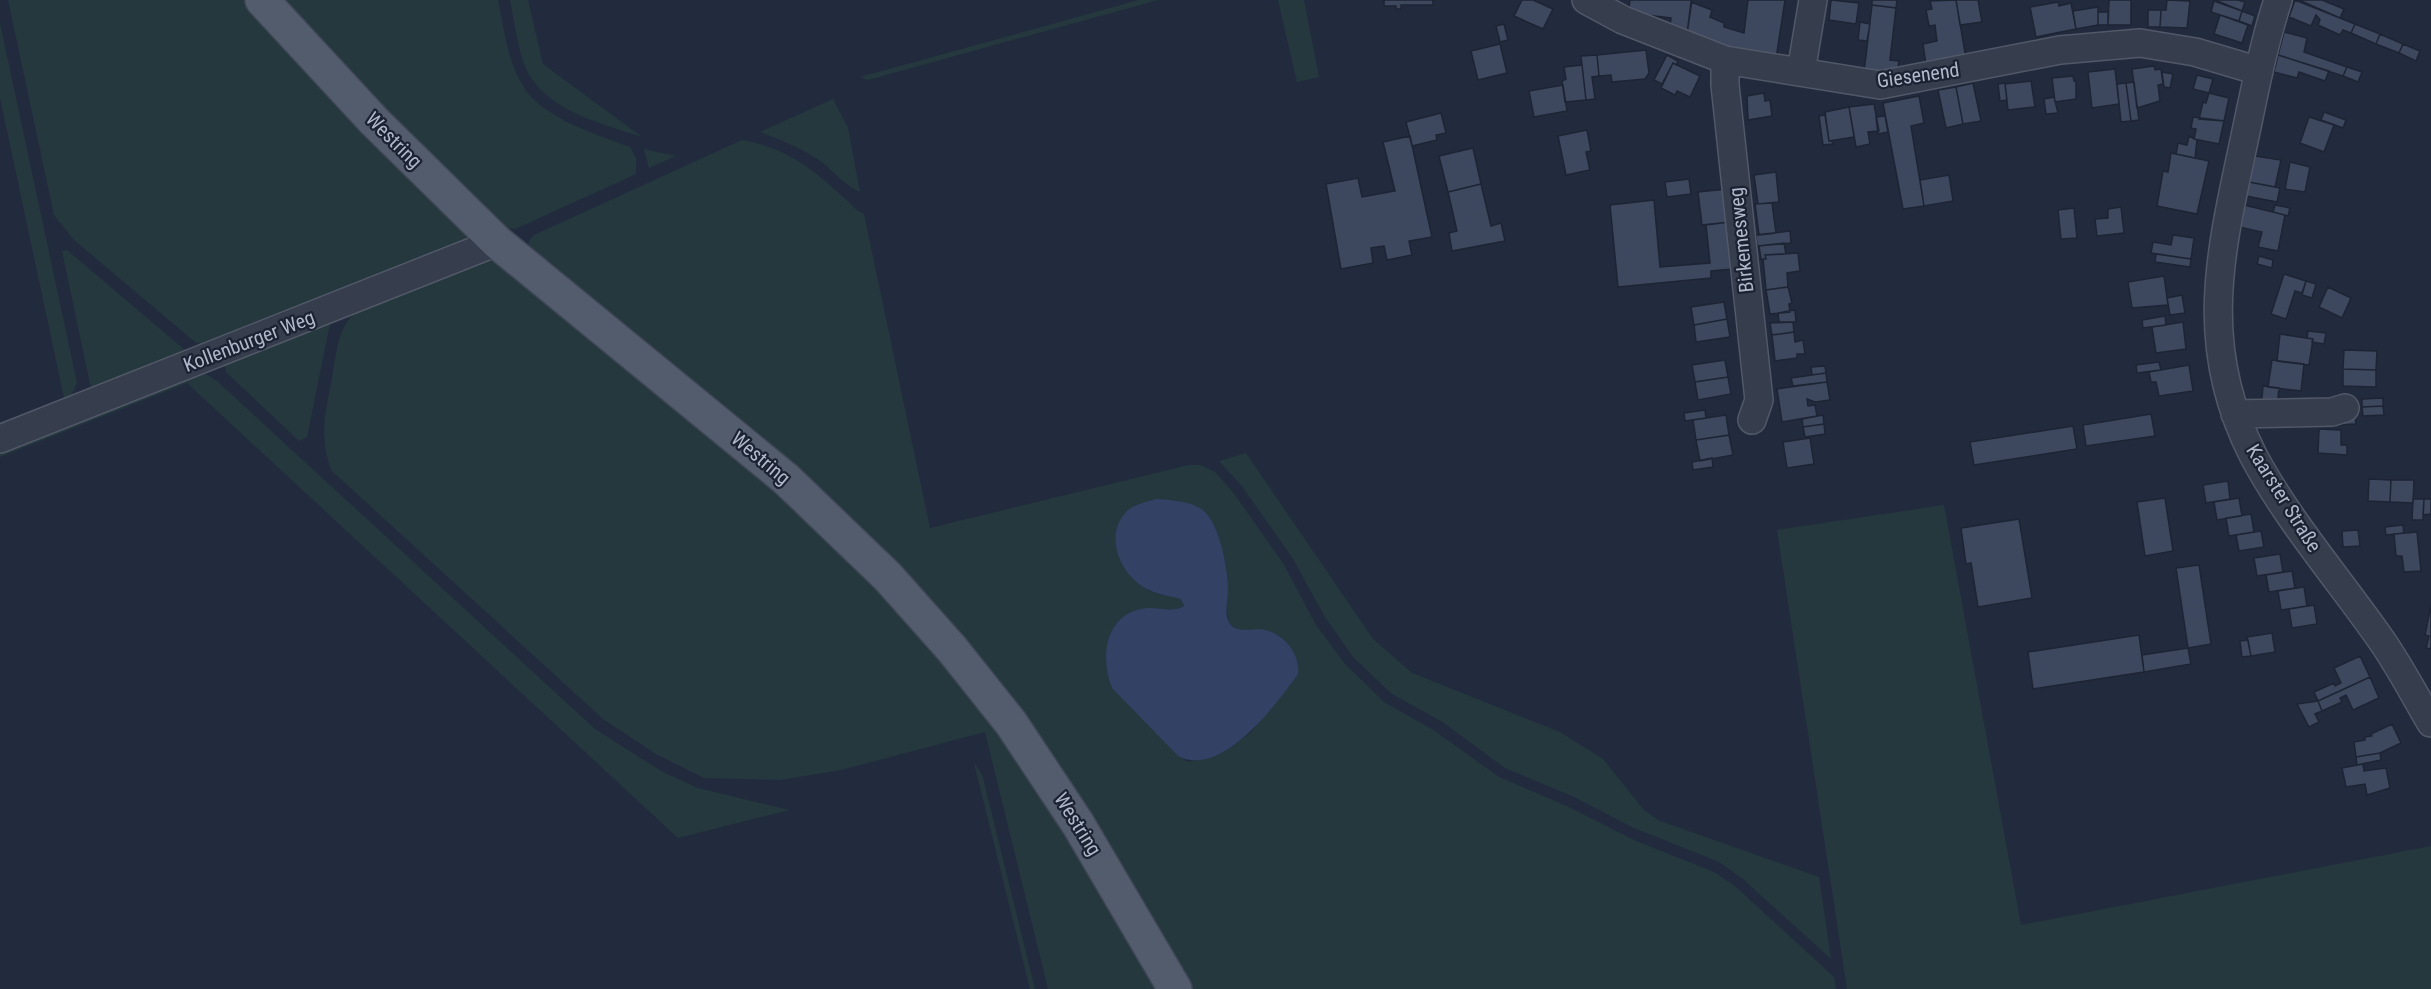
<svg xmlns="http://www.w3.org/2000/svg" width="2431" height="989" viewBox="0 0 2431 989" font-family="'Roboto Condensed',sans-serif">
<style>
.green{fill:#24383e;fill-rule:evenodd}
.water{fill:#324164}
.building{fill:#3d475e;stroke:#1d2434;stroke-width:1.5}
.lines{fill:none;stroke-linecap:round;stroke-linejoin:round}
.minor-casing{stroke:#515868;stroke-width:30}
.major-casing{stroke:#3f4656;stroke-width:36}
.minor{stroke:#363d4d;stroke-width:27}
.major{stroke:#535c6d;stroke-width:33}
.labels{text-anchor:middle;dominant-baseline:central;stroke-width:4.5;stroke-linejoin:round;paint-order:stroke}
.street-label{font-size:20px;fill:#b1b8c9;stroke:#1b2232}
</style>
<rect width="100%" height="100%" fill="#222b3d"/>
<path class="green" d="M8,0h238l39,46 180,180 3,12 -10,14 -243,96 -20,-6 -121,-102 -20,-25z
M272,0h226c6,29 10,64 27,89 20,30 73,46 105,58l6,11v16l-121,55 -14,-1z
M510,0h18l15,64 99,73c-38,-13 -89,-24 -112,-61 -12,-21 -15,-52 -20,-76z
M1139,0h19l-290,80 -8,-3z
M1278,0h26l15,77 -22,5z
M0,23l77,360 -11,24 -66,-309z
M833,99l15,29 12,64c-15,-7 -25,-19 -37,-29 -19,-14 -42,-23 -63,-31z
M742,140c51,9 80,37 116,71l6,3 66,314 259,-63h12l14,7 17,19 51,72 33,62 29,39 39,38 51,29 64,46 70,30 67,34 78,31 22,15 98,90 2,12h-649l-153,-249 -506,-488 1,-11 5,-6zM1138,505l88,59c1,13 -4,61 10,65 8,2 21,0 29,1l24,56 -39,47 -22,16 -40,13 -10,-6 -23,-25 -5,-123 25,2 9,-4 -3,-7c-11,-3 -26,-4 -36,-11 -30,-22 -44,-60 -7,-83z
M644,149l32,7 -27,12z
M67,250l119,101 -95,38 -29,-138z
M483,256l15,2 301,246 178,191 187,294h-116l-63,-257 -144,38 -61,10 -76,-2 -48,-24 -53,-35 -272,-249c-11,-34 -7,-52 0,-86 4,-21 5,-49 19,-66 21,-25 100,-49 133,-62z
M328,318l2,6 -23,113 -8,4 -73,-69 -2,-14z
M191,371l17,4 10,7 377,347 66,42 37,17 91,22 -111,28 -491,-455 -187,74v-13z
M1246,453l127,186 39,34 148,59 43,27 41,51 16,11 159,56 12,82 -88,-80 -24,-17 -85,-34 -62,-32 -67,-28 -64,-47 -49,-27 -39,-37 -28,-40 -33,-60 -51,-72 -22,-24z
M1944,505l77,420 410,-79v143h-584l-70,-459z
M974,763l8,11 53,215h-5z"/>
<path class="water" d="M1156,499c14,1 38,2 49,13 15,15 23,57 23,78 0,12 -5,25 3,35 7,9 26,2 35,5 20,6 34,24 32,44 -22,31 -77,105 -120,82l-66,-68c-13,-33 -6,-76 35,-80 14,-1 25,5 37,-2l-3,-7c-11,-3 -22,-4 -32,-9 -28,-13 -46,-53 -23,-78 8,-8 21,-10 30,-13z"/>
<path class="building" d="M1384,0h49v5h-32v4h-5v-3h-12z
M1522,0h11l20,9 -10,20 -29,-13z
M1630,0h62l-5,34 -17,-6 1,-10 -43,-5z
M1748,0h37l-9,59 -35,-5 -54,-20 4,-32 21,8 -2,7 14,6v4l20,6z
M1831,0l28,3 -3,21 -27,-4z
M1872,0h25l-1,8 -24,-3z
M1956,0h22l4,22 -22,3z
M1956,0l10,58 -40,7 -3,-21 14,-3 -2,-16 -6,1 -3,-16 6,-1 -2,-8z
M2109,0h22v25h-23z
M2167,0l23,1 -3,27 -27,-1 1,-17h5z
M2215,0h23l7,2 -3,9z
M2295,0l60,24 -4,9 -8,-3 -3,5 -22,-10 2,-5 -4,-5 -5,11 -22,-9z
M2299,0h23l22,9 -4,9z
M2214,1l28,10 -3,10 -28,-9z
M2058,2l1,4 12,-3 5,26 -40,8 -6,-30z
M1872,5l24,3 -6,52 9,1 -2,12 -33,-1z
M2098,7v18l-22,4 -3,-18z
M2148,10h13l-1,17h-12z
M2242,11l13,5 -3,10 -13,-5z
M2098,12h10v13h-10z
M2220,15l28,10 -6,18 -28,-9z
M1860,22l10,2 -3,17 -9,-1z
M1504,24l4,16 -8,2 -4,-16z
M2355,24l25,10 -4,10 -25,-11z
M2284,32l23,6 -3,14 43,15 -4,9 -65,-21z
M2380,34l23,10 -4,9 -23,-9z
M1500,44l7,29 -29,7 -7,-29z
M2403,44l17,7 -4,10 -17,-8z
M1646,50l3,23 -4,6 -33,3 -1,-7 -12,1 -2,-21z
M1597,55l2,21 -7,1 3,22 -9,1 -5,-44z
M1667,55l11,6 -2,4 -3,-2 -11,21 -8,-4z
M2278,55l51,16 -4,10 -26,-9 -2,6 -23,-6z
M1673,63l27,13 -10,21 -13,-6 -2,4 -14,-7z
M1582,65l4,35 -21,2 -3,-21 4,-2 -2,-12z
M2154,66l1,4 6,-1 2,15 -5,1 2,16 -23,7 -5,-39z
M2347,67l15,5 -4,10 -15,-6z
M2115,69l4,35 -27,4 -4,-36z
M2162,72l11,2 -3,14 -6,-1z
M2197,75l16,4 -4,14 -16,-4z
M2073,76l1,5h2v18l-21,3 -3,-24z
M2031,81l4,26 -27,3 -3,-26z
M2134,82l5,38 -8,1 -5,-38z
M1973,83l8,38 -18,3 -7,-37z
M2005,83l2,17 -7,1 -2,-17z
M2126,83l5,38 -10,1 -4,-38z
M1563,85l4,26 -33,6 -5,-26z
M1956,87l7,37 -17,4 -8,-38z
M1764,93l1,8 5,-1 2,16 -24,4 -1,-24z
M2209,93l20,5 -5,23 -25,-2 4,-17 3,1z
M1919,96l5,27 -13,3 13,80 -21,3 -20,-106z
M2054,97l4,16 -12,1 -2,-15z
M1874,104l5,27 -11,1 2,12 -14,3 -7,-40z
M1849,107l5,30 -25,4 -4,-29z
M2324,112l22,8 -3,8 -22,-8z
M1441,113l5,20 -10,2 1,5 -25,6 -6,-24z
M1825,115l4,26h3l1,3 -10,1 -4,-29z
M1885,116l3,16 -10,2 -2,-17z
M2193,117l31,4 -5,23 -25,-5 2,-10 -5,-1z
M2309,117l25,8 -10,27 -24,-9z
M1587,130l4,21 -5,1 4,18 -24,5 -8,-39z
M1410,136l22,101 -23,4 3,14 -25,5 -3,-14 -13,2 2,15 -32,6 -15,-85 32,-6 4,19 33,-6 -12,-49z
M2189,136l8,4 -2,18 -19,-4 2,-11 9,2z
M1473,148l8,36 -33,8 -9,-36z
M2171,153l38,8 -12,53 -40,-8 6,-35 5,1z
M2255,156l26,4 -6,27 -26,-5z
M2290,162l20,5 -5,25 -20,-3z
M1776,172l3,30 -21,2 -4,-29z
M1949,175l4,26 -29,5 -4,-26z
M1689,179l2,15 -24,3 -2,-15z
M2249,182l31,6 -3,14 -31,-6z
M1481,184l10,42 10,-3 4,18 -53,10 -3,-18 8,-2 -9,-39z
M1727,189l3,33 -28,3 -4,-33z
M1654,200l6,67 50,-4 -4,-38 24,-3 3,47 -22,2v7l-93,9 -8,-82z
M1772,203l4,30 -17,2 -4,-31z
M2244,205l41,10 -7,36 -20,-4 4,-15 -23,-5z
M2275,205l15,3 -2,8 -15,-4z
M2121,207l3,26 -27,3 -2,-17 13,-1v-9z
M2074,208l3,30 -16,1 -3,-29z
M1790,231l1,12 -34,3 -1,-11z
M2173,235l21,3 -3,21 -40,-6 2,-11 18,3z
M1784,243l2,11 -21,1 1,4h-5l-2,-13z
M1798,253l2,18 -13,2 1,14 -22,3 -3,-31h3l-1,-4z
M2156,254l35,5 -1,8 -35,-5z
M2259,256l14,4 -1,8 -15,-4z
M2284,274l22,7 -4,12 -7,-2 -9,28 -15,-5z
M2164,276l4,29 -36,3 -4,-26z
M2306,281l10,3 -4,14 -10,-3z
M1788,287l4,16 -3,1 1,8 -20,2 -4,-24z
M2328,287l23,11 -9,20 -23,-11z
M2182,295l3,18 -15,2 -3,-17z
M1724,302l3,17 -33,6 -3,-18z
M1795,310l1,12h-17l-1,-9z
M2165,316l1,9 -23,3 -1,-8z
M1727,319l3,18 -34,5 -2,-17z
M1793,322l1,10 -22,3 -2,-12z
M2183,322l3,27 -30,4 -4,-26z
M2308,331l18,2 -2,11 -12,-2 1,-3 -6,-1z
M1794,332l1,10 8,-2 2,14h-8v4l-22,3 -3,-26z
M2280,334l33,5 -4,26 -32,-4z
M2344,350l33,1 -1,19 -33,-1z
M1725,360l3,17 -33,5 -3,-17z
M2272,360l32,4 -3,27 -33,-4z
M2159,362l2,8 -24,3 -1,-8z
M2189,365l4,26 -34,5 -3,-14h-5l-2,-10z
M1825,366l1,7 -14,2 -1,-8z
M2343,369l33,1v17l-33,-1z
M1826,373l1,9 -34,4 -2,-8z
M1728,377l3,17 -33,6 -3,-18z
M1827,382l3,18 -15,2 -8,-3 1,7 7,-1 2,11 -35,6 -5,-33z
M2263,386l16,2 -2,20h-16z
M2383,398v8l-21,1v-8z
M2383,406l1,9 -21,1 -1,-9z
M1705,410l1,8 -21,3 -1,-8z
M2151,414l4,22 -69,10 -3,-21z
M1726,415l3,20 -33,5 -3,-20z
M1823,415l1,9 -21,3 -1,-8z
M2339,416h16l1,8 -17,1z
M1824,424l1,10 -20,3 -2,-10z
M2073,426l4,23 -103,16 -4,-23z
M2319,429l22,1v15h6v10l-29,-2z
M1729,435l4,20 -33,6 -4,-21z
M1810,438l4,26 -27,4 -4,-26z
M1712,458l1,9 -20,3 -1,-8z
M2369,479l22,1 -1,22 -22,-1z
M2391,480h23l-1,23 -23,-1z
M2228,481l2,18 -24,4 -3,-18z
M2165,498l8,53 -28,5 -8,-54z
M2239,498l3,18 -25,4 -3,-18z
M2413,499h11l-1,21h-11z
M2424,499h7v15l-8,1z
M2251,514l3,18 -25,4 -3,-18z
M2019,519l13,79 -54,9 -7,-44 -5,1 -5,-36z
M2403,525l1,8 -18,2 -1,-8z
M2358,530l2,16 -17,1 -1,-16z
M2261,531l3,16 -25,4 -3,-16z
M2417,532l4,39 -17,1 -2,-16h-6l-2,-22z
M2280,554l3,18 -26,4 -3,-18z
M2199,565l12,79 -23,4 -12,-80z
M2292,571l3,17 -26,4 -3,-17z
M2304,587l3,19 -26,4 -3,-19z
M2314,605l3,19 -25,4 -3,-19z
M2431,605v44l-5,-1 3,-12 -4,-1z
M2272,633l3,19 -24,4 -4,-19z
M2139,635l5,37 -111,17 -5,-37z
M2248,640l3,16 -9,1 -2,-16z
M2188,648l3,16 -47,8 -2,-17z
M2360,656l10,21 -52,24 -4,-9 20,-9 1,3 6,-3 -7,-15z
M2370,677l9,21 -26,12 -7,-15 -6,3 2,4 -20,9 -4,-10z
M2318,701l4,10 -7,3 4,8 -10,5 -12,-23z
M2392,724l9,19 -21,10 -24,4 -2,-15 11,-2v-3l7,-1 -1,-2z
M2380,753l1,7 -24,5 -1,-8z
M2363,764l1,7 22,-3 4,20 -23,7 -2,-11 -19,3 -4,-19z"/>
<g class="lines">
<g class="minor-casing">
<path id="minor" d="M1586,0l37,20 102,40 155,25 180,-35 80,-7 55,9 64,19
M2278,0c-15,46 -24,94 -34,141 -24,112 -47,205 9,314 33,63 88,127 129,186 18,26 33,55 49,82
M1725,60v25l34,315 -7,20
M1801,72l12,-72
M2235,414l97,-2 13,-4
M0,439l497,-197"/>
</g>
<g class="major-casing">
<path id="major" d="M262,0l112,121 123,121 289,237 102,98 64,72 59,74 67,101 97,165"/>
</g>
<use href="#minor" class="minor"/>
<use href="#major" class="major"/>
</g>
<g class="labels">
<g class="street-label">
<text transform="translate(1918 75) rotate(-8)">Giesenend</text>
<text transform="translate(394 140) rotate(45)">Westring</text>
<text transform="translate(1741 240) rotate(-96)">Birkemesweg</text>
<text transform="translate(249 341) rotate(-21)">Kollenburger Weg</text>
<text transform="translate(761 458) rotate(40)">Westring</text>
<text transform="translate(2284 498) rotate(58)">Kaarster Straße</text>
<text transform="translate(1078 824) rotate(58)">Westring</text>
</g>
</g>
</svg>
